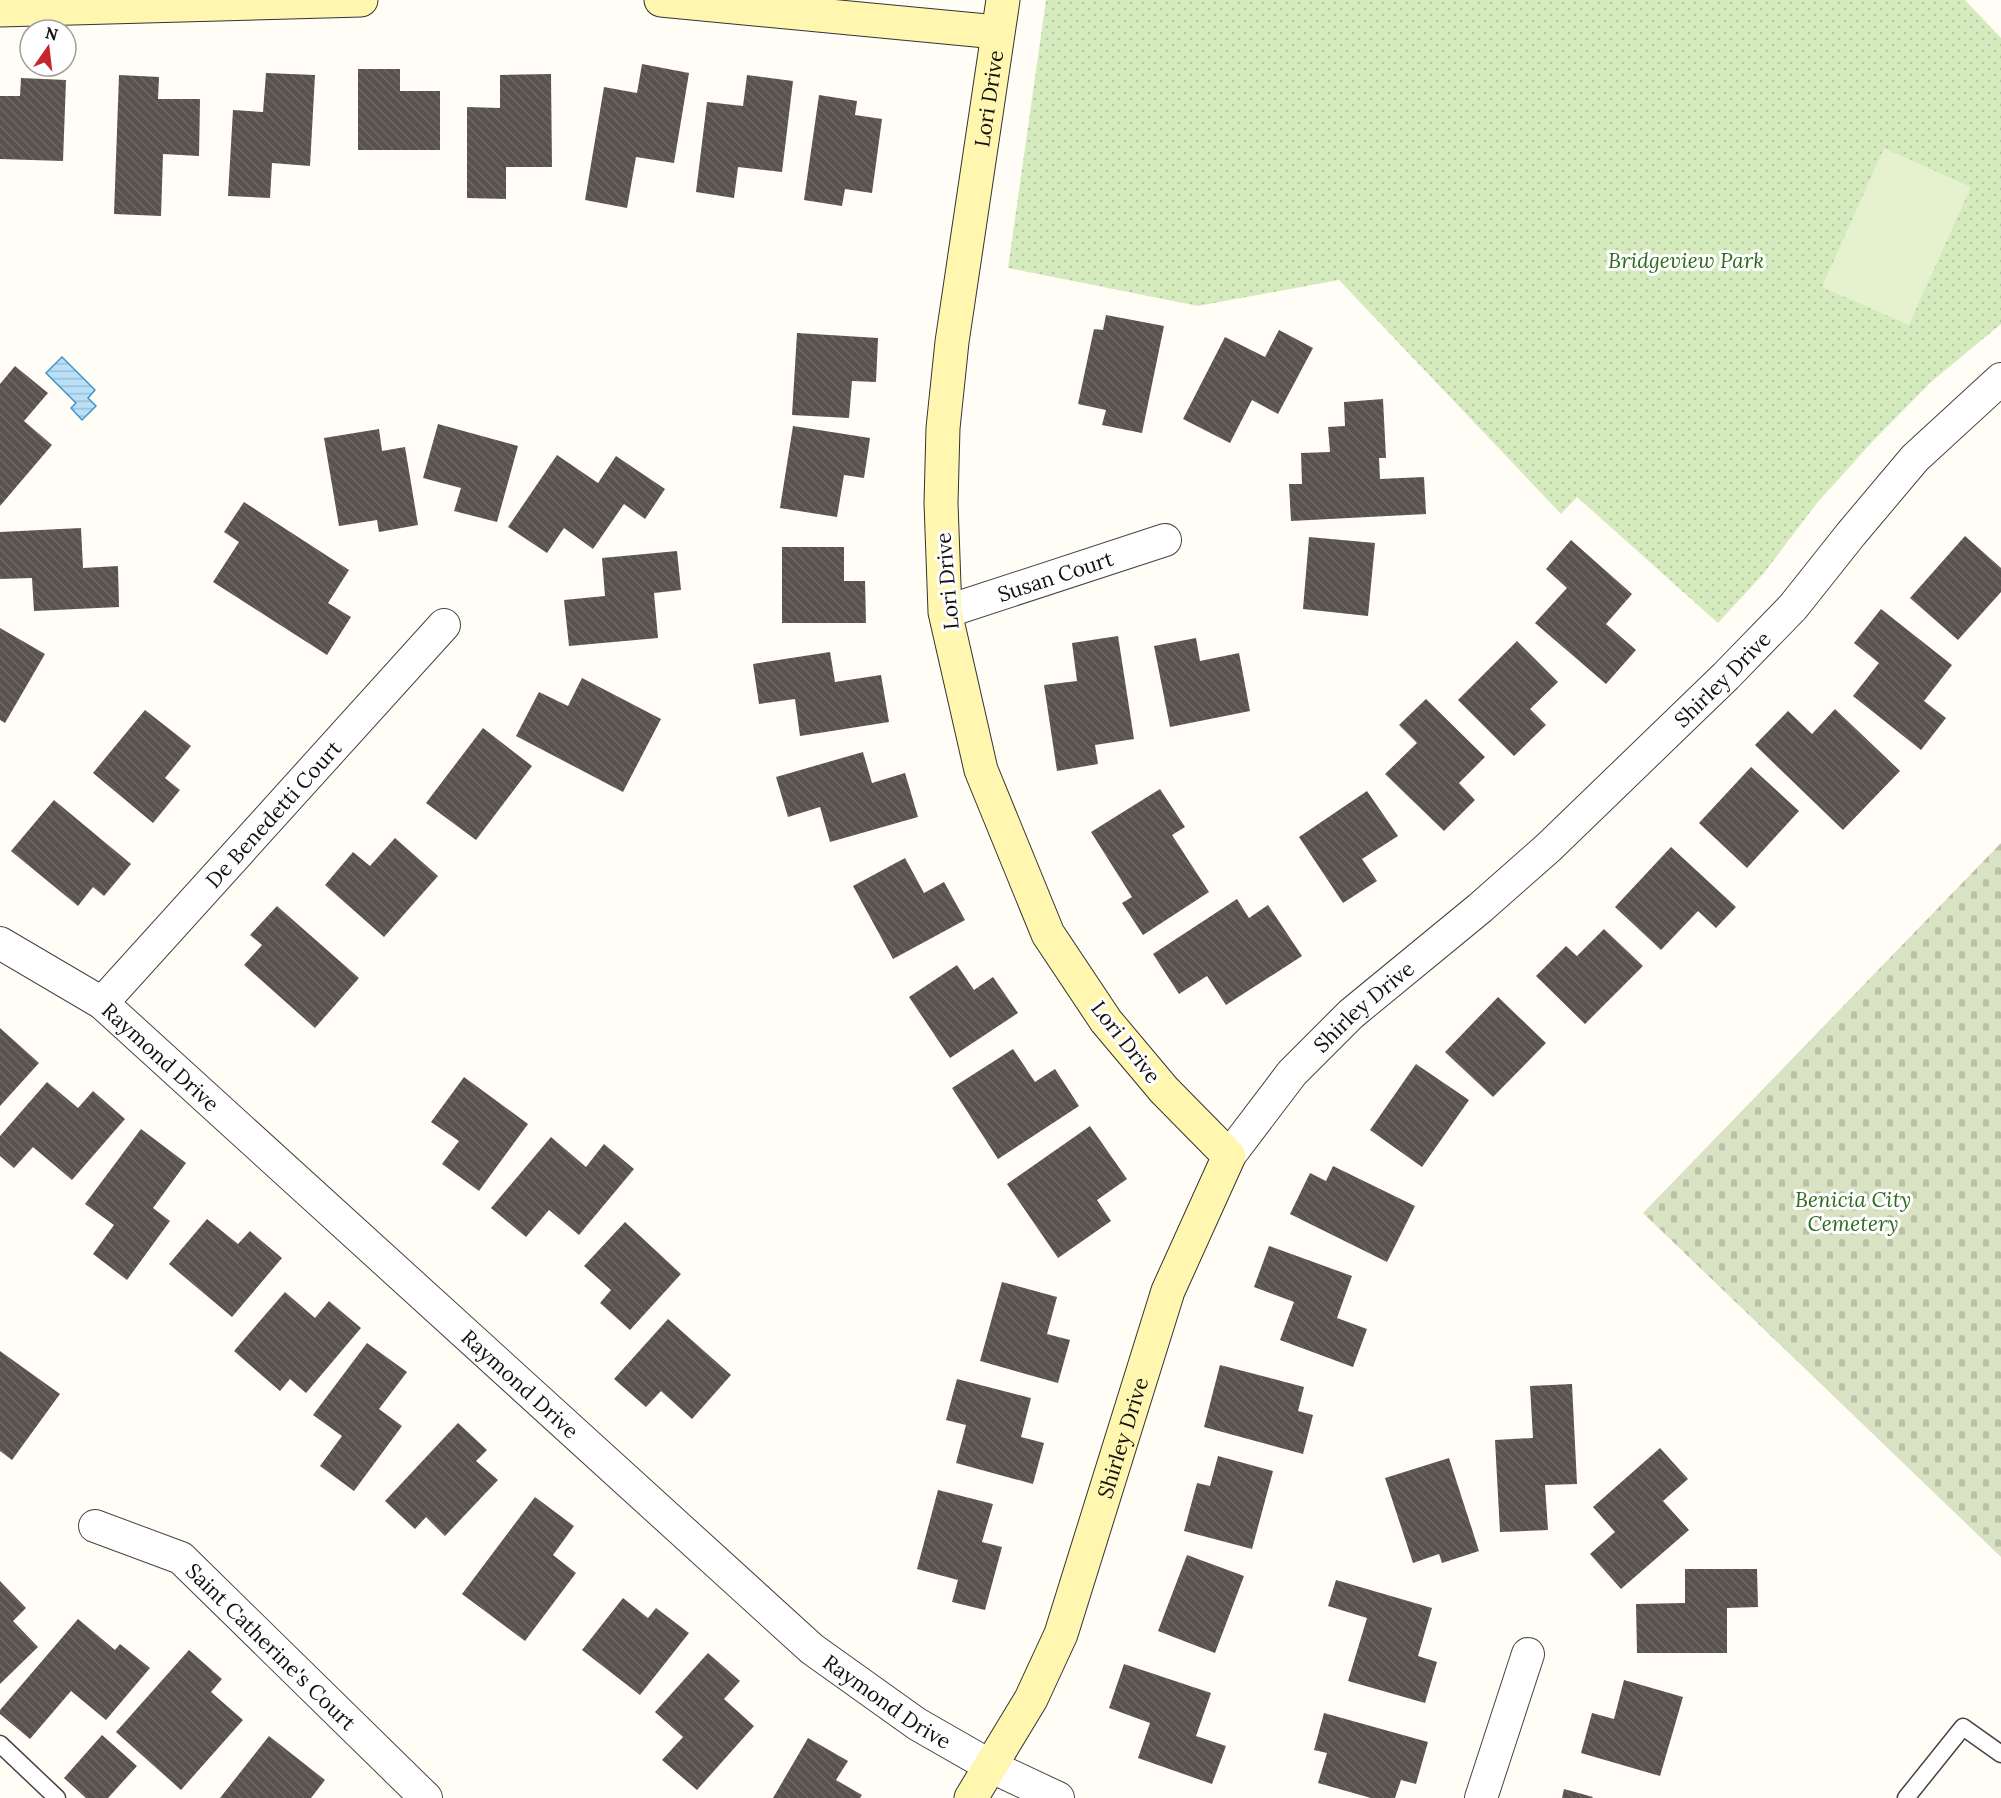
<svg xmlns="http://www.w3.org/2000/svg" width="2001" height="1798" viewBox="0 0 2001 1798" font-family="Lora,serif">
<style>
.grass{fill:url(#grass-dots)}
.cemetery{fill:url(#cemetery-stones)}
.pitch{fill:#e6f2cf}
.water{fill:url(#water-rules);stroke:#3f96cf;stroke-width:1.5}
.building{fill:url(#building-back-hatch)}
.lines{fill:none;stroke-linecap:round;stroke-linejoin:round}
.lane-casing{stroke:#444;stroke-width:19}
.street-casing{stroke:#444;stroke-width:34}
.secondary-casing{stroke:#333;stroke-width:35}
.lane{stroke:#fff;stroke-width:16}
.street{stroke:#fff;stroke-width:32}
.secondary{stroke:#fff6b0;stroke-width:33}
.labels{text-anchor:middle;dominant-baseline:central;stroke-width:6;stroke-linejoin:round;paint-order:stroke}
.street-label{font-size:21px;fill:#111;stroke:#fff}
.park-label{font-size:21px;font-style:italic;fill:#2f6b1f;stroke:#fff}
</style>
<defs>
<pattern id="grass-dots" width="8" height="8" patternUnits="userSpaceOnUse" patternTransform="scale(1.5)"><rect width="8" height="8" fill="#d5ebbd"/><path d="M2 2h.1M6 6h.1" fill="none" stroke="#b6c8a1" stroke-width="1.8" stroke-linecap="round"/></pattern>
<pattern id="cemetery-stones" width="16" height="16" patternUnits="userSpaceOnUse" patternTransform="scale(1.5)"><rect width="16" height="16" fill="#d9e3c4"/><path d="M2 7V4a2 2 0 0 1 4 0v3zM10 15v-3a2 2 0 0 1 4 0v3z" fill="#b9c2a7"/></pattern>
<pattern id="water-rules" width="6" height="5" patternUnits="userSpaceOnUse" patternTransform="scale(1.5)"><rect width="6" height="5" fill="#b9e0f7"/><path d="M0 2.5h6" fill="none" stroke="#9ebfd3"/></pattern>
<pattern id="building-back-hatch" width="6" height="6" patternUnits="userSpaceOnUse" patternTransform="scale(1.5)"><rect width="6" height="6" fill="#5a524d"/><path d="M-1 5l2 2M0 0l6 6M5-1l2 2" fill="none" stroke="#6d6662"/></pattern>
</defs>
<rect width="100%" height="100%" fill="#fffdf5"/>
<path class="grass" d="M1046,0h919l36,38v286l-70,58 -58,59 -56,62 -53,70 -46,50 -141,-126 -16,17 -222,-234 -141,26 -190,-38z"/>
<path class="cemetery" d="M2001,843v714l-358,-344z"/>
<path class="pitch" d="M1884,148l87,39 -62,138 -87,-38z"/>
<path class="water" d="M62,357l33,33 -7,8 8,8 -14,14 -11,-12 5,-5 -30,-30z"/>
<path class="building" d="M642,64l47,9 -15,90 -38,-6 -9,51 -42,-8 19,-113 33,6z
M358,69h42v22h40v59h-82z
M266,73l49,2 -5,91 -38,-3 -2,35 -42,-2 5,-86 30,2z
M551,74l1,93h-46v32l-39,-1v-91l33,1v-33z
M119,75l40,2 -1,22h42l-1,57 -36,-2 -2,62 -47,-2z
M747,75l46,6 -11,91 -44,-5 -4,31 -38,-6 11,-90 36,4z
M21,78l45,2 -3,81 -63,-2v-63h20z
M819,95l38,6 -2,14 27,4 -10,74 -27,-4 -3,17 -38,-6z
M1106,315l58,11 -22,107 -40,-8 4,-15 -28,-6 16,-75 9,1z
M1279,330l34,18 -35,66 -26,-14 -22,43 -47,-24 42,-82 40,20z
M797,333l81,5 -2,44 -24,-1 -3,37 -57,-3z
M15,366l33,27 -24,28 28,24 -52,61v-122z
M1383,399l3,59h-7l1,21 44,-2 2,37 -135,7 -2,-37h13l-1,-31 29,-1 -2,-25 17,-1 -1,-24z
M438,424l80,22 -21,76 -43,-11 7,-23 -38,-10z
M793,426l77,12 -6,40 -20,-3 -7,42 -57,-9z
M379,429l3,22 23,-4 13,78 -39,7 -2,-12 -38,6 -15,-88z
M557,455l41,28 18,-27 49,33 -20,30 -21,-15 -31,45 -29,-21 -17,25 -39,-26z
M244,502l105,68 -21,33 23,14 -24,38 -114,-73 26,-40 -15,-10z
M81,528l2,40 35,-2 1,41 -85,4 -2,-33 -32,1v-47z
M1965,536l36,32v24l-43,48 -48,-42z
M1309,537l66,6 -7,73 -65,-7z
M1571,540l61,54 -26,30 30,26 -30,34 -71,-61 32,-35 -21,-19z
M782,547h62v34h21l1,42h-84z
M677,551l4,39 -27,3 4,45 -89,8 -5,-46 41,-4 -3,-38z
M1881,609l71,56 -28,36 22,17 -25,32 -68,-54 26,-33 -25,-20z
M0,628l45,26 -40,69 -5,-3z
M1118,636l16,103 -39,6 3,19 -41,7 -13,-86 33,-4 -5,-38z
M1196,638l4,23 39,-8 11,58 -80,16 -16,-81z
M1517,641l41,41 -28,27 16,16 -32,31 -56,-56z
M830,652l5,30 46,-7 8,47 -89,14 -5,-37 -36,5 -6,-40z
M582,678l79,41 -38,73 -107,-56 23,-44 29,14z
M1426,699l59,58 -26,26 16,17 -31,31 -59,-57 32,-31 -18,-18z
M1835,709l65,62 -57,59 -88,-85 33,-34 24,23z
M145,710l46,36 -26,32 15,12 -27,33 -60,-50z
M483,728l49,38 -56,74 -50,-37z
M863,752l9,31 33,-10 13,44 -88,25 -10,-35 -32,10 -12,-40z
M1751,767l48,44 -52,57 -48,-45z
M1160,789l25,38 -13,8 37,57 -66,43 -21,-32 10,-6 -41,-65z
M1367,791l31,45 -36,23 15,22 -34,22 -44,-66z
M54,800l77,64 -27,32 -11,-9 -15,19 -67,-55z
M395,838l43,38 -54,61 -59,-52 28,-33 17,14z
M1671,847l65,60 -20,21 -18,-17 -37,39 -46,-43z
M905,858l19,35 20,-11 21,38 -72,39 -40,-73z
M1237,899l12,19 19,-13 34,51 -76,49 -19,-29 -28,18 -26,-40z
M277,906l82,72 -44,50 -71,-63 18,-20 -12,-10z
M1604,929l39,37 -58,58 -49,-48 30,-30 11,10z
M957,965l17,25 19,-13 25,36 -68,45 -41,-61z
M1498,997l48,46 -53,54 -48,-45z
M0,1028l39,35 -39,43z
M1013,1049l22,33 20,-13 24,37 -81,53 -46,-71z
M1416,1064l53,36 -47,67 -52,-37z
M464,1077l64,47 -49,67 -37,-27 17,-23 -28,-19z
M47,1082l31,26 15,-17 32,28 -53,61 -39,-33 -19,21 -14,-12v-20z
M1090,1126l37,53 -30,21 14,21 -53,37 -51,-74z
M141,1129l45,34 -33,45 17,13 -43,59 -34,-26 21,-29 -29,-21z
M551,1137l35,30 18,-23 30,25 -55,66 -30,-25 -23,27 -35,-29z
M1333,1166l82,40 -28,56 -97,-48 20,-41 16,8z
M207,1219l31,25 12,-13 32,27 -50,59 -63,-53z
M625,1222l56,52 -51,56 -30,-27 11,-13 -27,-24z
M1269,1246l83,30 -15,42 30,11 -14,38 -73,-27 14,-38 -40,-15z
M1002,1282l55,15 -10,37 23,6 -12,43 -78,-22z
M285,1292l30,26 14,-17 32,27 -55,65 -16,-14 -10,12 -46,-40z
M668,1319l63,56 -39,44 -31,-28 -15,16 -32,-28z
M367,1343l40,29 -28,37 23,17 -48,65 -34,-25 22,-30 -29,-21z
M0,1351l60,43 -48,66 -12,-9z
M1220,1365l84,22 -6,24 15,4 -10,39 -99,-27z
M957,1379l74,19 -10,39 23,6 -11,41 -77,-21 10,-38 -20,-5z
M1572,1384l5,100 -32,1 3,45 -48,2 -5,-92 38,-2 -3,-52z
M458,1423l29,27 -11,11 22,19 -53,56 -19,-19 -11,12 -30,-28z
M1660,1448l28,31 -25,22 26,29 -68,59 -31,-35 25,-22 -22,-25z
M1218,1456l55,15 -21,78 -68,-18 13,-48 13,3z
M1449,1458l30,93 -37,12 -3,-9 -26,9 -28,-85z
M938,1490l55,14 -11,38 20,5 -17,63 -33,-8 6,-22 -41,-11z
M535,1497l39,29 -21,29 23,18 -51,68 -63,-47z
M1187,1555l57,21 -29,77 -57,-22z
M1685,1569h72l1,38 -31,1v45h-90l-1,-49 49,-1z
M1336,1580l96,28 -14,48 19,6 -12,41 -77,-22 19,-63 -39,-12z
M0,1581l26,27 -13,13 25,26 -38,37z
M623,1598l25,20 8,-10 33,25 -49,62 -58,-45z
M78,1619l37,31 5,-6 30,24 -44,52 -35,-29 -41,48 -30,-25v-4z
M189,1650l33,29 -11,13 32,28 -62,70 -65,-58z
M708,1653l32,28 -16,18 30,27 -57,64 -35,-30 21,-23 -28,-25z
M1124,1664l87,29 -15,43 30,10 -14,38 -74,-26 12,-35 -41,-15z
M1624,1680l59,17 -23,79 -79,-23 11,-40 22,6z
M1324,1713l104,29 -12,42 -15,-4 -6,18h-24l-53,-15 9,-30 -13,-3z
M102,1735l35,31 -29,32h-22l-22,-20z
M269,1736l56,44 -14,18h-91z
M808,1738l40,23 -12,19 26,15 -2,3h-87z
M1564,1789l29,8 -1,1h-30z"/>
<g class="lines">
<g class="lane-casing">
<path id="lane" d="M0,1744l57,54
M1906,1798l57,-71 38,27"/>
</g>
<g class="street-casing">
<g id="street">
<path id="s1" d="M945,612l220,-72"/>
<path id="s2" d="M0,943l102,60 710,646 105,75 75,43 66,31"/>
<path id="s3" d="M102,1003l342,-378"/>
<path id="s4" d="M1229,1156l63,-83 59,-59 129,-106 68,-60 178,-172 67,-69 58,-73 64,-76 86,-79"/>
<path id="s5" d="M95,1526l86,32 245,240"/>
<path d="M1481,1798l47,-144"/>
</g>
</g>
<g class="secondary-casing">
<g id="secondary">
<path d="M661,0l336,32"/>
<path d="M0,10l361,-10"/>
<path id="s6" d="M971,1798l60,-99 30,-65 107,-343 61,-135 -65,-66 -58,-69 -58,-87 -67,-164 -36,-158 -4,-109 2,-75 9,-86 51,-342"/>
</g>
</g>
<use href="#lane" class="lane"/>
<use href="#street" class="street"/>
<use href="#secondary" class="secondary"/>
</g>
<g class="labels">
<g class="street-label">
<text stroke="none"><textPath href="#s6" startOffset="1838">Lori Drive</textPath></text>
<text stroke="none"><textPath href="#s1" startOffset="116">Susan Court</textPath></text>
<text transform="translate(947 581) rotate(-95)">Lori Drive</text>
<text stroke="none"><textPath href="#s4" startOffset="688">Shirley Drive</textPath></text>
<text stroke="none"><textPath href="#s3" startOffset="255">De Benedetti Court</textPath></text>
<text stroke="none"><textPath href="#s4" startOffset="202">Shirley Drive</textPath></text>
<text transform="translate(1126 1042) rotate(52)">Lori Drive</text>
<text stroke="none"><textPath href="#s2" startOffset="198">Raymond Drive</textPath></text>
<text stroke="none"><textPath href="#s2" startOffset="684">Raymond Drive</textPath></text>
<text stroke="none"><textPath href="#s6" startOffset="393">Shirley Drive</textPath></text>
<text stroke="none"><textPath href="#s5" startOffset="218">Saint Catherine's Court</textPath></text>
<text stroke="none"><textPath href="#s2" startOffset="1170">Raymond Drive</textPath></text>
</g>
<g class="park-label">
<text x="1686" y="260">Bridgeview Park</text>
<text x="1853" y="1199">Benicia City<tspan x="1853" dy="24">Cemetery</tspan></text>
</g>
</g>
<g transform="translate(48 48) rotate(14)"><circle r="28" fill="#ffffff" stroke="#a0a0a0" stroke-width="1.5"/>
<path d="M0-4.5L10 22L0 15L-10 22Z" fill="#c4262e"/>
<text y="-9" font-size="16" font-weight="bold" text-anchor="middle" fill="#111111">N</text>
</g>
</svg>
